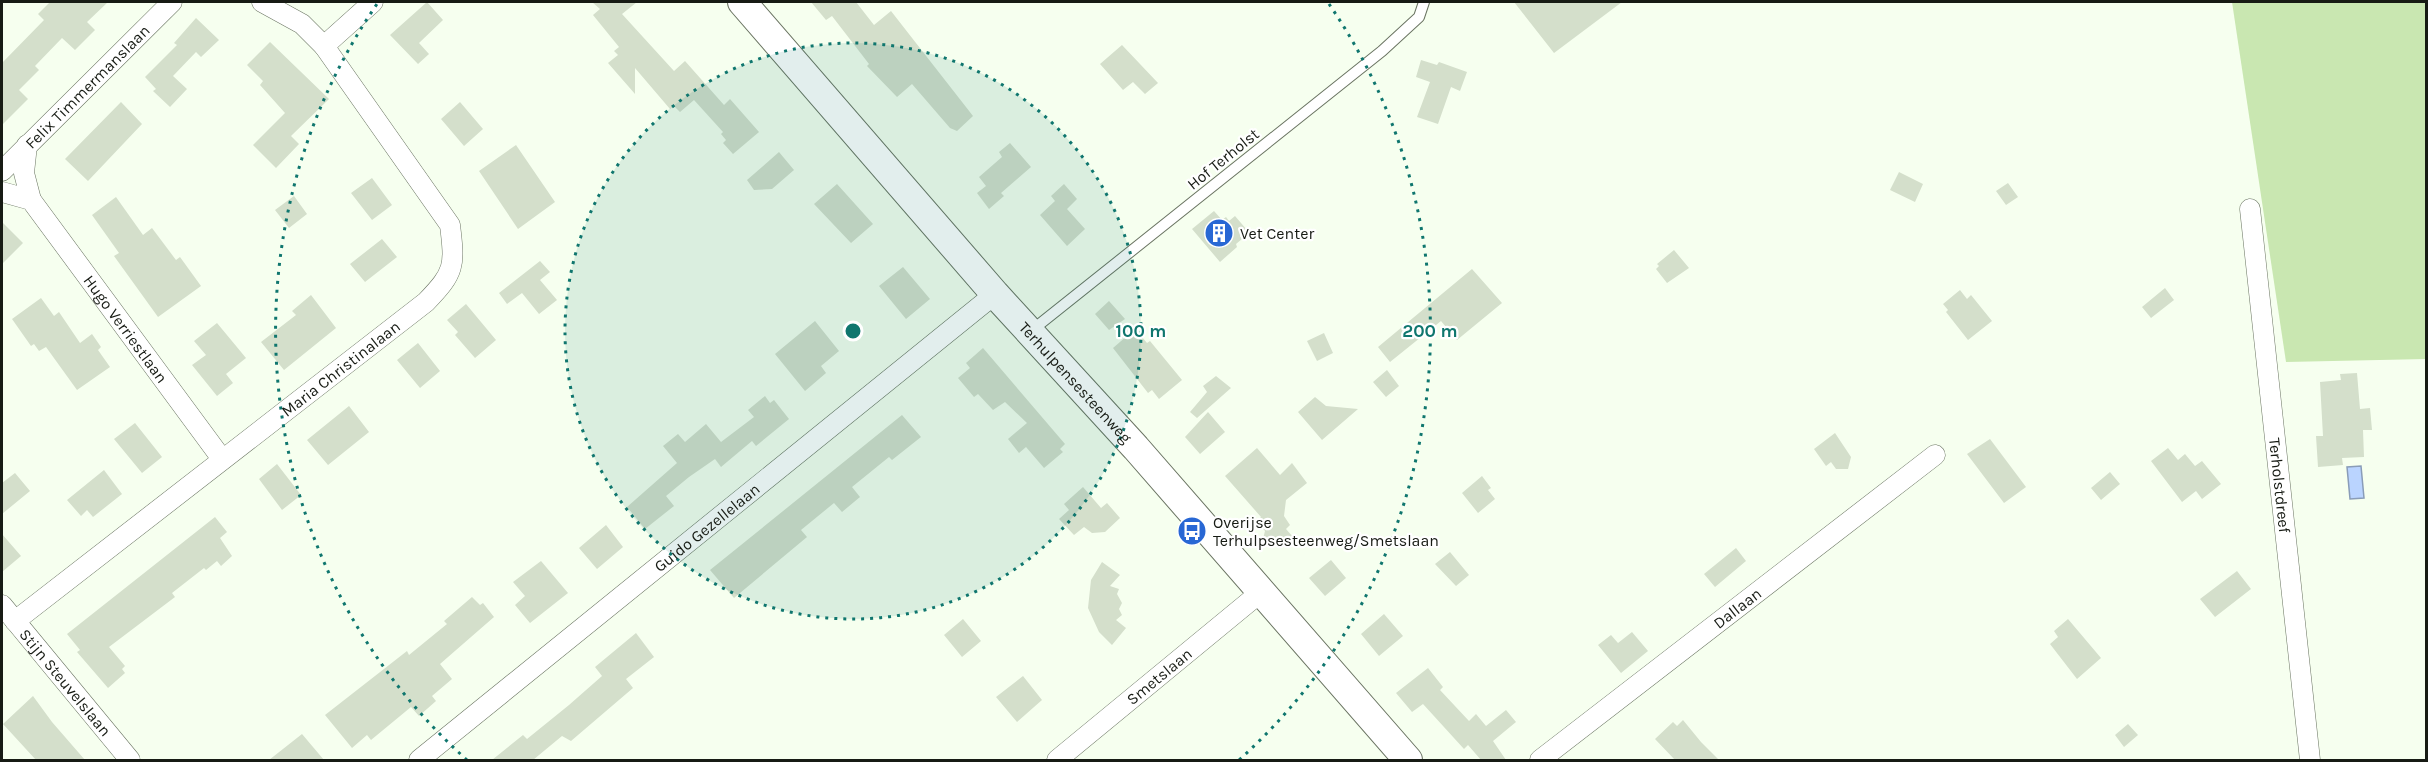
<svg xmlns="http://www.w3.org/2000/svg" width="2428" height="762" viewBox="0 0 2428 762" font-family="Karla,sans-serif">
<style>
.green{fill:#c9e7b1}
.water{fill:#bad4ff;stroke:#899cb8;stroke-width:1.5}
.building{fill:#d4dfcb}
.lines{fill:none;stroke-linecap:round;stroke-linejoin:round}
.service-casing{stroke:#6a7462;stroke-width:12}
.minor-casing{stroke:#6a7462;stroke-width:21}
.secondary-casing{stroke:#6a7462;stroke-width:30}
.service{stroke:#fff;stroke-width:10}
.minor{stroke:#fff;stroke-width:20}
.secondary{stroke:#fff;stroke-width:28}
.ring{fill:none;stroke:#0f766e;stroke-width:3;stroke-dasharray:3 6}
.labels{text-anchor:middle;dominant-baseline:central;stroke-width:4.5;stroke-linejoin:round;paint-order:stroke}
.street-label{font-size:16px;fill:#171b14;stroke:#fff}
.poi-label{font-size:16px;fill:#171b14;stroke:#fff;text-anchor:start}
.centre{fill:#0f766e;stroke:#fff;stroke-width:3}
.ring-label{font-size:18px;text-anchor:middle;font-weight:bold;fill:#0f766e;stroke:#fff;stroke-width:4.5;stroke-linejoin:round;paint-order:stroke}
</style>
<rect width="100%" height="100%" fill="#f6ffef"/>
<path class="green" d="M2232,2h194v357l-140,3z"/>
<path class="water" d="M2361,466l3,32 -14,1 -3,-32z"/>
<path class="building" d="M50,2h58l-21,20 8,8 -20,20 -13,-12 -27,28 4,4 -20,20 9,9 -26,26v-62l42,-43 -6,-6z
M427,2l16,18 -24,23 10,11 -11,10 -28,-29z
M592,2h45l-15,12 52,57 11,-10 39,44 6,-6 29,33 -26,22 -10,-11 3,-3 -5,-6 2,-2 -29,-32 -14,12 -6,-6 -4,3 -35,-41v26l-27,-31 10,-8 -4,-4 5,-4 -26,-32 7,-6z
M811,2h45l18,23 17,-14 82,105 -16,15 -7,-3 -38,-44 -15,13 -30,-31 2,-2 -37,-48 -6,4z
M1514,2h108l-68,51z
M196,18l23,22 -18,17 -5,-5 -23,24 14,13 -17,18 -17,-16 3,-2 -11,-12 32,-32 -3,-2z
M270,42l59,57 -38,37 8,8 -23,24 -23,-23 32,-32 -25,-28 3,-4 -16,-16z
M1122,45l36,38 -13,11 -12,-12 -10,8 -23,-26z
M1421,60l16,5 2,-3 28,10 -7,19 -9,-4 -13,37 -21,-7 13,-35 -14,-5z
M121,102l21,22 -54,57 -23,-22z
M460,102l23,27 -19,17 -23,-27z
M1010,143l21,24 -30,26 3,3 -15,13 -12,-16 9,-7 -7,-9 23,-20 -3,-5z
M516,145l39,57 -37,27 -39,-58z
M779,152l15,18 -22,19 -18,1 -7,-10z
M1899,172l24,12 -8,18 -25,-12z
M372,178l20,27 -20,15 -21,-27z
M2008,183l10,14 -12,8 -10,-14z
M837,184l36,40 -22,19 -37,-39z
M1064,184l13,15 -10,10 18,20 -18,17 -27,-31 15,-14 -4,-5z
M294,196l13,18 -18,14 -14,-18z
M116,197l27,38 9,-7 24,32 4,-3 21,29 -43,31 -44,-61 5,-3 -27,-38z
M1214,211l8,9 4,-3 3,4 6,-5 12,14 -7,6 2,3 -6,5 1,3 -17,15 -28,-33z
M2,222l21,21 -21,21z
M382,239l15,18 -32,25 -15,-18z
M1674,250l15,18 -22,15 -11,-14 3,-3 -2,-2z
M540,261l10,11 -10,8 17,20 -18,14 -17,-21 -15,11 -8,-11z
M903,267l27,32 -24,20 -27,-33z
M1472,269l30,34 -45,37 -16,-19 -51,41 -12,-15z
M2165,288l9,12 -23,18 -9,-11z
M1960,290l7,9 4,-4 21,26 -24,19 -22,-28 2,-2 -5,-6z
M311,295l25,33 -52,42 -23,-28 35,-27 -4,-4z
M41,298l13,18 5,-4 21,31 12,-9 9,13 -3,3 12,17 -33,23 -31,-43 -7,4 -5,-7 -3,2 -19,-27z
M1109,301l16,18 -16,11 -14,-16z
M466,304l30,36 -21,18 -20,-23 3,-3 -11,-12z
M815,321l24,30 -18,15 5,7 -21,18 -30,-37z
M217,323l29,35 -20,16 7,9 -16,13 -25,-31 14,-10 -12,-14z
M1135,329l12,14 3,-2 32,39 -23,19 -7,-9 -4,3 -35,-45z
M1324,333l9,20 -16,8 -10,-20z
M418,343l22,28 -20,17 -23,-28z
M983,348l82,96 -5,5 3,3 -19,16 -18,-21 -7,6 -11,-14 19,-16 -22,-21 -12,8 -15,-16 -4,3 -16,-19 12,-10 -4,-5z
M1387,370l12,16 -13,11 -13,-15z
M2357,373l3,36 10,-1 2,22h-9l1,27 -22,1 1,7 -25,2 -2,-31h7l-3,-54 21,-2 -1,-6z
M1216,376l15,12 -34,30 -7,-6 17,-20 -4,-6z
M765,396l5,7 4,-3 15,19 -33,27 -4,-5 -31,26 -6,-8 -26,18 -23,19 8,10 -29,23 -18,-22 50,-44 -14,-17 15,-12 7,8 21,-18 15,18 33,-25 -6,-7z
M1315,397l11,9 32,3 -36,31 -24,-28z
M349,406l20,26 -41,33 -21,-25z
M1208,412l17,20 -25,22 -15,-17z
M902,415l19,22 -29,23 -3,-3 -37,30 8,10 -18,15 -8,-9 -33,27 6,7 -73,61 -24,-28z
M135,423l27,34 -20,16 -28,-34z
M1835,433l16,24 -3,12h-12l-5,-7 -5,4 -12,-17z
M1990,439l36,48 -22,16 -37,-49z
M1257,448l23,27 12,-12 15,20 -21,17 -2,16 6,9 -4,4 7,8 -13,11 -8,-10 -9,1 2,-8 -8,-10 4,-4 -36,-41z
M2168,448l10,12 7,-6 10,12 7,-5 19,23 -19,15 -6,-8 -14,11 -31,-41z
M277,464l24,31 -19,15 -23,-31z
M104,470l18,24 -29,23 -6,-7 -6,6 -14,-16z
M2110,472l10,12 -19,16 -10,-12z
M15,473l15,18 -28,23v-31z
M1482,476l9,12 -3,2 7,9 -17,14 -16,-20z
M1083,487l18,21 6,-5 13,15 -15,14 -13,1 -8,-6 -10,8 -15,-16 10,-9 -5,-6z
M215,517l12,15 -7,6 12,18 -11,10 -4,-5 -11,9 -2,-2 -32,25 3,4 -66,50 16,19 -3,3 3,4 -17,15 -31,-36 3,-2 -13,-16z
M606,525l17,22 -26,22 -18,-21z
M2,534l19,22 -19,16z
M1736,548l10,13 -31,26 -11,-13z
M1450,552l19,23 -13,11 -21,-22z
M1331,560l15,18 -21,18 -16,-18z
M541,561l27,32 -38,30 -15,-18 10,-9 -12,-14z
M1102,562l18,13 -10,11 9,3 -2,5 5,9 -3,6 3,6 -6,5 10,8 -14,17 -13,-13 -11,-24 3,-28z
M2237,571l14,18 -36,28 -15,-18z
M472,597l8,8 3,-2 11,14 -54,47 12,15 -20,17 4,5 -17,15 -8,-9 -40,33 -4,-5 -15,13 -27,-33 82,-64 2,4 38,-31 -3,-3z
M1384,614l19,22 -24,20 -18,-22z
M963,619l18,22 -19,16 -18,-22z
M2068,619l33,39 -24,21 -27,-35 8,-7 -4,-6z
M1632,632l16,19 -27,22 -23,-28 13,-10 7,8z
M636,633l18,24 -28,22 7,9 -62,53 -9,-5 -29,24h-41l31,-25 4,4 42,-34 33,-29 -7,-9z
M1428,668l15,19 -3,3 29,31 7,-7 10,12 20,-16 10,12 -23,19 13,19h-25l-13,-15 -4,4 -41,-45 -11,8 -16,-19z
M1023,676l19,24 -25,22 -21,-25z
M33,696l19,26 33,38h-49l-33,-36z
M1683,720l18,22 18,18h-44l-20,-21 18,-17 4,4z
M2128,724l10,11 -14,12 -9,-12z
M302,734l22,26h-55z"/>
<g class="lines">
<g class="service-casing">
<path id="service" d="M1031,331l351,-280 37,-34 5,-15"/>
</g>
<g class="minor-casing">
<g id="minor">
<path d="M324,46l49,-44"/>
<path d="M27,145l-3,28 7,27"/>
<path id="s1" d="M2,171l170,-169"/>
<path id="s2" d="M2,192l29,8 191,259"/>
<path id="s3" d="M2250,209l60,551"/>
<path id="s4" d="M2,605l128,155"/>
<path id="s5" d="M15,621l411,-319c29,-30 29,-36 24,-77l-126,-179 -22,-22 -40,-22"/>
<path id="s6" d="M419,760l576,-466"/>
<path id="s7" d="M1057,760l204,-168"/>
<path id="s8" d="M1540,760l395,-305"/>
</g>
</g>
<g class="secondary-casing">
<g id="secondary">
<path id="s9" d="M742,2l253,292 141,154 272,312"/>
</g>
</g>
<use href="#service" class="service"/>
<use href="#minor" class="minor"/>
<use href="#secondary" class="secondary"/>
</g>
<circle cx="853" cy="331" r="288" fill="#0f766e" fill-opacity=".12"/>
<g class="ring">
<circle cx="853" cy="331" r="288"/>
<path d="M467 760A577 577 0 0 1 377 4M1329 4A577 577 0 0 1 1239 760"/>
</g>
<defs>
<g id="building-disc" transform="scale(1.5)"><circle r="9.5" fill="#2867d4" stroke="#fff"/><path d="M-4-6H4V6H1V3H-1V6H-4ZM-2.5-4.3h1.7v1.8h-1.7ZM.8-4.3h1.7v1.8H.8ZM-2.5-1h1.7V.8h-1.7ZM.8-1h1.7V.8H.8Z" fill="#fff"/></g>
<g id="bus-disc" transform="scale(1.5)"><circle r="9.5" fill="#2867d4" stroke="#fff"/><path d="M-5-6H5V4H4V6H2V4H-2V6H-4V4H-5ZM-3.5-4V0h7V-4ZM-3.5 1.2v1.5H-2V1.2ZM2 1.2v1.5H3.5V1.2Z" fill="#fff"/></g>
</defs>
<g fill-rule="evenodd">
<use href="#building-disc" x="1219" y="233"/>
<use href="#bus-disc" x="1192" y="531"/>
</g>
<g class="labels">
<g class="street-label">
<text stroke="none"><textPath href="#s1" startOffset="120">Felix Timmermanslaan</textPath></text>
<text transform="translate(1223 159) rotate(-39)">Hof Terholst</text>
<text stroke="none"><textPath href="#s2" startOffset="190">Hugo Verriestlaan</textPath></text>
<text stroke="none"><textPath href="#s5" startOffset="412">Maria Christinalaan</textPath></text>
<text stroke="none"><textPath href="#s9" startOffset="506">Terhulpensesteenweg</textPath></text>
<text stroke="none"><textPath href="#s3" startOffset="278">Terholstdreef</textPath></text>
<text stroke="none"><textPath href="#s6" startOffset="370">Guido Gezellelaan</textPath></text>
<text stroke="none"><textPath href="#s8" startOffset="249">Dallaan</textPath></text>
<text stroke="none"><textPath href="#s7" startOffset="132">Smetslaan</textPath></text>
<text stroke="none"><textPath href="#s4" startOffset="100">Stijn Steuvelslaan</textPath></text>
</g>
<g class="poi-label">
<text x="1240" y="233">Vet Center</text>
<text x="1213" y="522">Overijse<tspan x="1213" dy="18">Terhulpsesteenweg/Smetslaan</tspan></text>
</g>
</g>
<circle cx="853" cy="331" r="9" class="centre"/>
<g class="ring-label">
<text x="1141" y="337">100 m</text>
<text x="1430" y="337">200 m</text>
</g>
<rect width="2428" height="762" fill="none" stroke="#171b14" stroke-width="6"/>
</svg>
